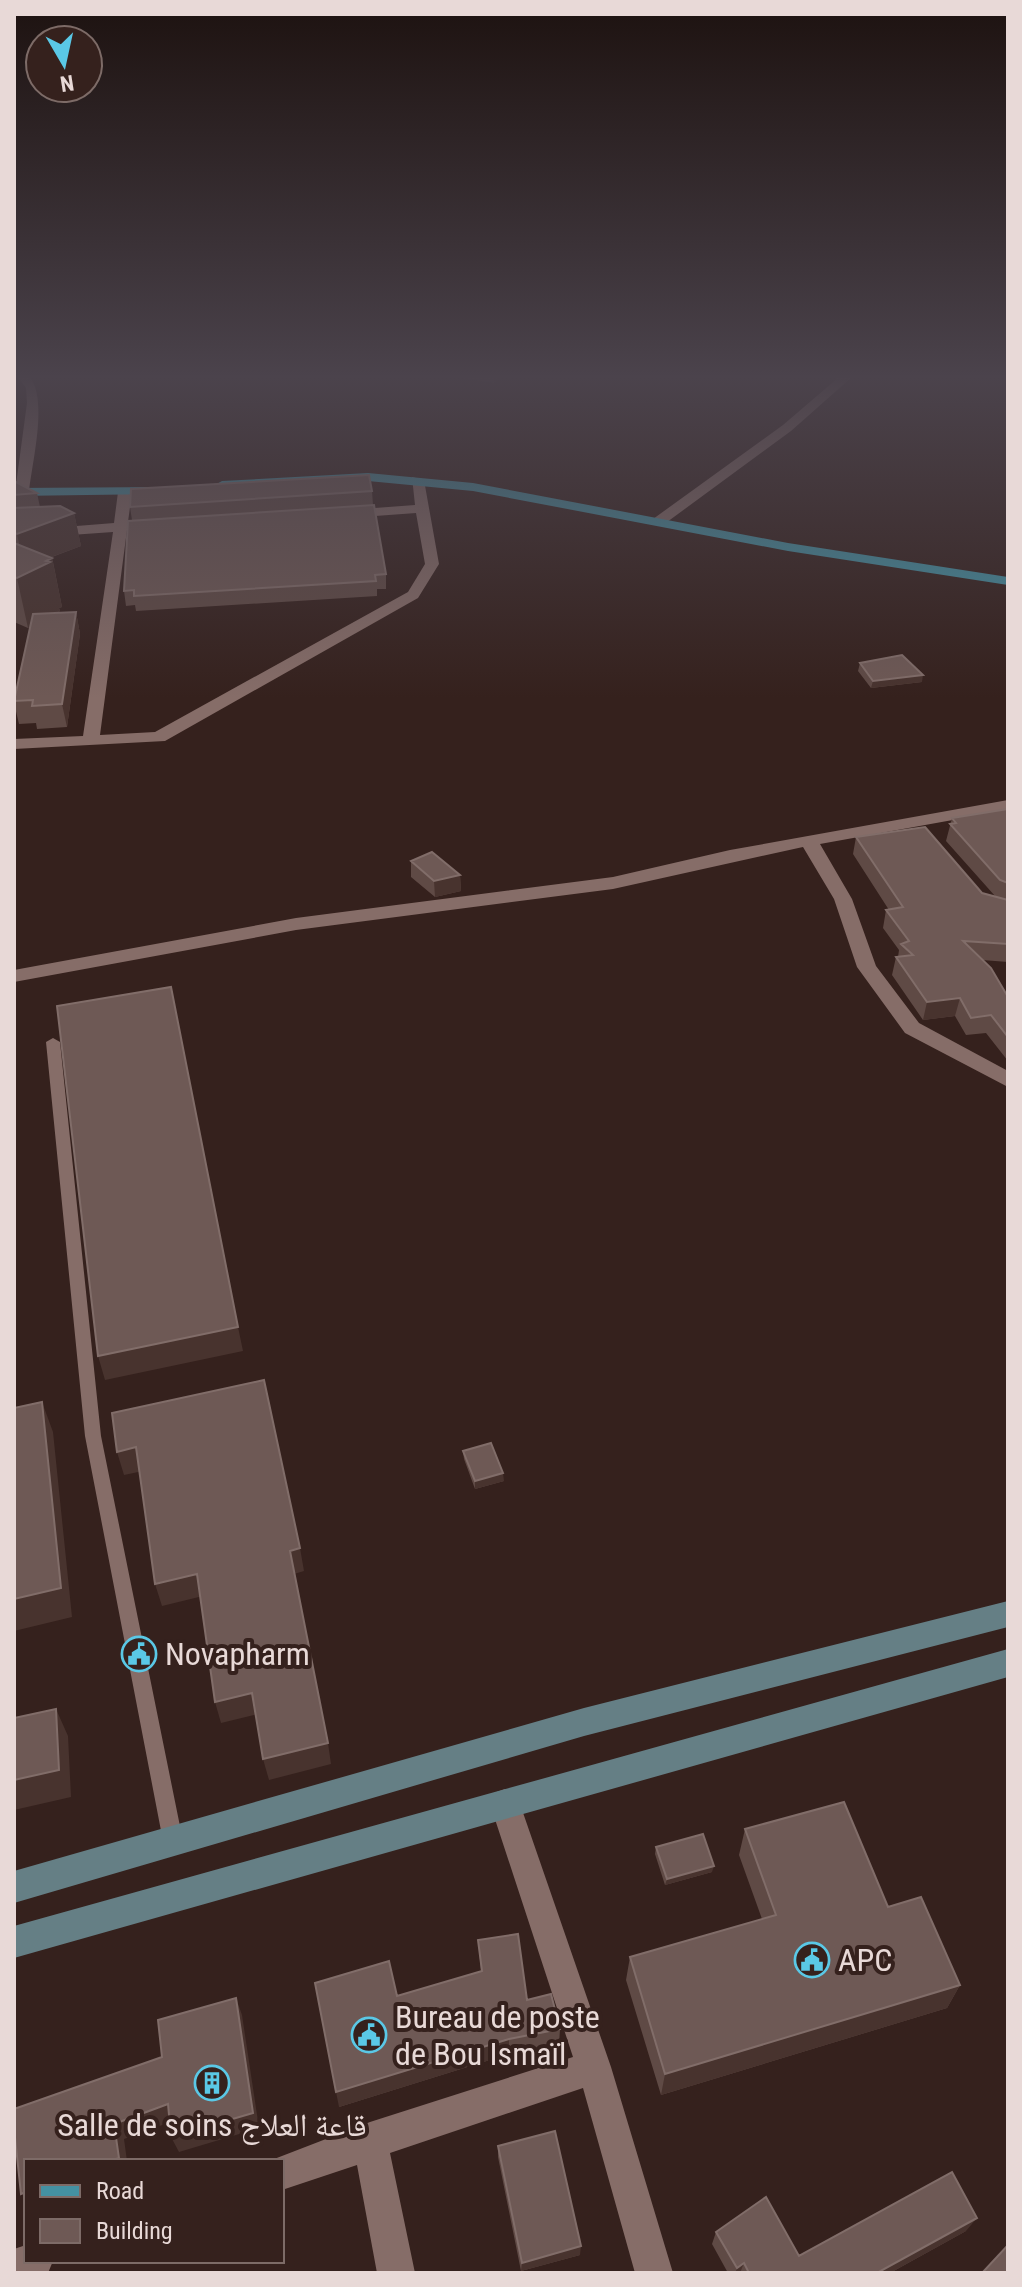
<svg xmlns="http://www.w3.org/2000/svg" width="1022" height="2287" viewBox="0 0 1022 2287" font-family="'Roboto Condensed','Noto Naskh Arabic',sans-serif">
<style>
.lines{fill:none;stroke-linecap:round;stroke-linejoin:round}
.service{fill:#866d68;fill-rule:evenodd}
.minor{fill:#866d68;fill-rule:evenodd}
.secondary{fill:#657f85;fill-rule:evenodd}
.primary{fill:#4491a2;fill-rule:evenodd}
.wall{fill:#5f4a45}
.shaded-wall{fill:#48332e}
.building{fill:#6e5955;stroke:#816d69;stroke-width:2}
.labels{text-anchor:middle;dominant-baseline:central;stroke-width:8;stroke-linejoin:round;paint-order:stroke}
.near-poi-label{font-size:32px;fill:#e8d9d7;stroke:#35211d;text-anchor:start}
</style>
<rect width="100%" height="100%" fill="#35211d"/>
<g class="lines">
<path class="service" d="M53,1038l7,4 41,394 82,405 -3,7 -7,3 -7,-3 -3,-7 -78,-405 -39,-394z"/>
<path class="minor" d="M18,377h12c18,24 2,85 -1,115l-7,4 -7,-4 12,-89 -1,-15z
M839,377h13l-61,54 -128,94h-10v-6l130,-94z
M412,477l12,3 15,84 -21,34 -253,143 -151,8v-10l69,-3 30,-204 -99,7v-8l100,-8 4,-31 7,-4 7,4 -4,30 34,-1v6l-35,3 -27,205 55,-3 253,-140 17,-28 -9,-51 -68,5 -7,-4 7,-4 67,-5z
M1008,800v10l-188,34 32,55 24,67 43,57 89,48v16l-103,-54 -48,-66 -23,-68 -31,-52 -190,42 -317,41 -282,52v-12l282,-52 317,-41 117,-27z
M505,1789l11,4 4,11 91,263 62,206h-38l-52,-185 -193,65 25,120h-38l-20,-108 -75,25v-29h-13l101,-39 203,-65 -83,-253 4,-11z
M26,2245v16h27l-5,12h-34v-24z"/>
<path class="secondary" d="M1008,1601v26l-424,109 -570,167v-32l570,-163z
M1008,1649v28l-994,281v-32z"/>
<path class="primary" d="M368,473l105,10 315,60 220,34v8l-220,-34 -315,-60 -105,-10 -146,8 -7,-4 7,-4z
M165,487l2,3 -7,4 -146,2v-8z"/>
</g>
<path class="wall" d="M457,377h44l-7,6z
M14,481l23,12 3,14 34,6 7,33 -29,11 10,50 -3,1 1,3 -3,2 19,-1 4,22 -13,93 -30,2 -1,-6 -17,1 -5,-21 16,-76 -2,1 -14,-6z
M372,491l1,14 13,69v15h-9v7l-241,15 -1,-6 -9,1 -2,-15 8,-71 -2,-13z
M860,663l62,19 -51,6 -13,-17z
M1008,809v153l-26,-2 26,37v64l-22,-28 -20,2 -11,-19 -32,4 -31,-45 4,-18h2l1,-7 -16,-22 3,-18h3l-36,-56 3,-17 126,56 13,3 -49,-55 6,-23z
M411,861l49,14 1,16 -26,6 -24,-20z
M463,1451l41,30 -29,8 -11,-30z
M745,1829l143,78 72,78 -13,23 -286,87 -35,-115 4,-23 132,-38 -23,-64z
M656,1847l56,25 -47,13 -10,-31z
M478,1940l49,60 33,29 -1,16 -50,9 -170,53 58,-111 84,-25z
M498,2146l82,109 -59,16 -23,-114z
M966,2231l-76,42h-162l-16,-29 4,-12 83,24z"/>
<path class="shaded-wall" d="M494,377h7l-7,6z
M74,513l7,33 -57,21 -7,-33z
M52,558l10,49 -3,1 1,3 -32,17 -11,-50z
M76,612l4,22 -13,93 -5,-23z
M923,675l-1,7 -51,6 2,-7z
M460,875l1,16 -26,6 -1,-16z
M960,998l-5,18 -32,4 4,-18z
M238,1327l5,24 -138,29 -7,-24z
M42,1402l11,30 19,185 -58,14v-32z
M136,1447l7,24 -19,4 -7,-23z
M503,1473l1,8 -29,8v-8z
M300,1548l4,23 -10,3 -4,-23z
M197,1574l6,22 -41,10 -7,-22z
M252,1693l6,21 -37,9 -6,-21z
M56,1709l12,27 3,61 -57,13v-30z
M328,1743l3,21 -62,16 -6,-21z
M714,1866l-2,6 -47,13 2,-6z
M960,1985l-13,23 -286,87 4,-21z
M236,1998l6,17 17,113 -80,24 -8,-15z
M509,2039v15l-170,53 -3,-15z
M168,2104l8,16 -52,19 3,22h-17l4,-37z
M977,2218l-11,13 -76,42h-13z
M581,2246l-1,9 -59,16 1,-8z
M744,2263l-4,10h-5l2,-5z"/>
<path class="building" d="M369,475l3,16 -242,16 1,-18z
M14,481l23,12 -23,2z
M374,505l12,69 -11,1 1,6 -242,15v-6l-10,1 4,-70z
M60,506l14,7 -57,21 -3,-2v-24z
M14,543l38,15 -6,3 4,1 -33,16 -3,-1z
M76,612l-14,92 -30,2 1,-6 -19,1 19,-87z
M902,655l21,20 -50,6 -13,-18z
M1008,809v74l-8,-3 -50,-56 6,-1 -4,-5z
M925,827l57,66 26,7v44l-45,-3 28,27 17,29v40l-17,-22 -20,3 -11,-20 -33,4 -31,-45 17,-2 -12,-11 8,-3 -23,-31 17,-3 -47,-70z
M432,852l28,23 -26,6 -23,-20z
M171,987l67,340 -140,29 -41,-350z
M264,1380l36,168 -10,3 38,192 -65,16 -11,-66 -37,9 -18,-128 -42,10 -19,-137 -19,5 -5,-39z
M42,1402l19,186 -47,11v-191z
M491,1443l12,30 -28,8 -12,-30z
M56,1709l3,61 -45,10v-62z
M844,1802l44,105 33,-10 39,88 -295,89 -35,-117 146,-42 -31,-86z
M703,1834l11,32 -47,13 -11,-32z
M518,1934l9,66 24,-6 9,35 -51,10 -173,53 -21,-109 74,-22 8,35 85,-25 -4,-31z
M236,1998l17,115 -82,24 -3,-33 -54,20 5,34 -9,3h-84v31l-5,2 -7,-66v-19l148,-52 -4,-37z
M555,2131l26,115 -59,17 -24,-117z
M952,2172l25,46 -100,55h-128l-5,-10 -7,5 -21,-36 50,-35 33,59z
M1008,2245v28h-26z"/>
<linearGradient id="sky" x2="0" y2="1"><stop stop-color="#1d1210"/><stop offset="0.54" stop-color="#4b434c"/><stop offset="1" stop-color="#4b434c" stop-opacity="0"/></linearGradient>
<rect width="1022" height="698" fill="url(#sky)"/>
<defs>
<g id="civic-ring" transform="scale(1.8)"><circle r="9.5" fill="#35211d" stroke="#5ac8e6" stroke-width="1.5"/><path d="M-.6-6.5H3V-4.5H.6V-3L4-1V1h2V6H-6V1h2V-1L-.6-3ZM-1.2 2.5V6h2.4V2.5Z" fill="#5ac8e6"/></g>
<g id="building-ring" transform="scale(1.8)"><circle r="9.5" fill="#35211d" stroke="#5ac8e6" stroke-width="1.5"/><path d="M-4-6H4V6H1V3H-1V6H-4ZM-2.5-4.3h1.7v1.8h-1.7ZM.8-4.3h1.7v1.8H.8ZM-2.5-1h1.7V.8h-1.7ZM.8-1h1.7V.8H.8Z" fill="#5ac8e6"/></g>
</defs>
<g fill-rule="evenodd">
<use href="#civic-ring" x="139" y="1654"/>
<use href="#civic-ring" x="812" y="1960"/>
<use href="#civic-ring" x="369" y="2035"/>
<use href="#building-ring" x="212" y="2083"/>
</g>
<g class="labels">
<g class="near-poi-label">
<text x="165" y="1654">Novapharm</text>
<text x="838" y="1960">APC</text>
<text x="395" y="2017">Bureau de poste<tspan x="395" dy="37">de Bou Ismaïl</tspan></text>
<text x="212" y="2125" text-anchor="middle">Salle de soins قاعة العلاج</text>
</g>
</g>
<rect width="1022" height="2287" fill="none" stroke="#e8d9d7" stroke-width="32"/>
<rect x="24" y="2159" width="260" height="104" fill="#35211d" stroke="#7d6b67" stroke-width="2"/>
<rect x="40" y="2185" width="40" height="12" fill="#4491a2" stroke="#7d6b67" stroke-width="2"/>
<text x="96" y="2199" font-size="24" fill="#e8d9d7">Road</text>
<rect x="40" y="2219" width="40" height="24" fill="#6e5955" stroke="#7d6b67" stroke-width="2"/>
<text x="96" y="2239" font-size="24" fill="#e8d9d7">Building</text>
<g transform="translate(64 64) rotate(171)"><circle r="38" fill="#35211d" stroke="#7d6b67" stroke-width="2"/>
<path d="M0-6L14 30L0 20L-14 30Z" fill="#5ac8e6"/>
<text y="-12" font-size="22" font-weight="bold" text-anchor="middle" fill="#e8d9d7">N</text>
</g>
</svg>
